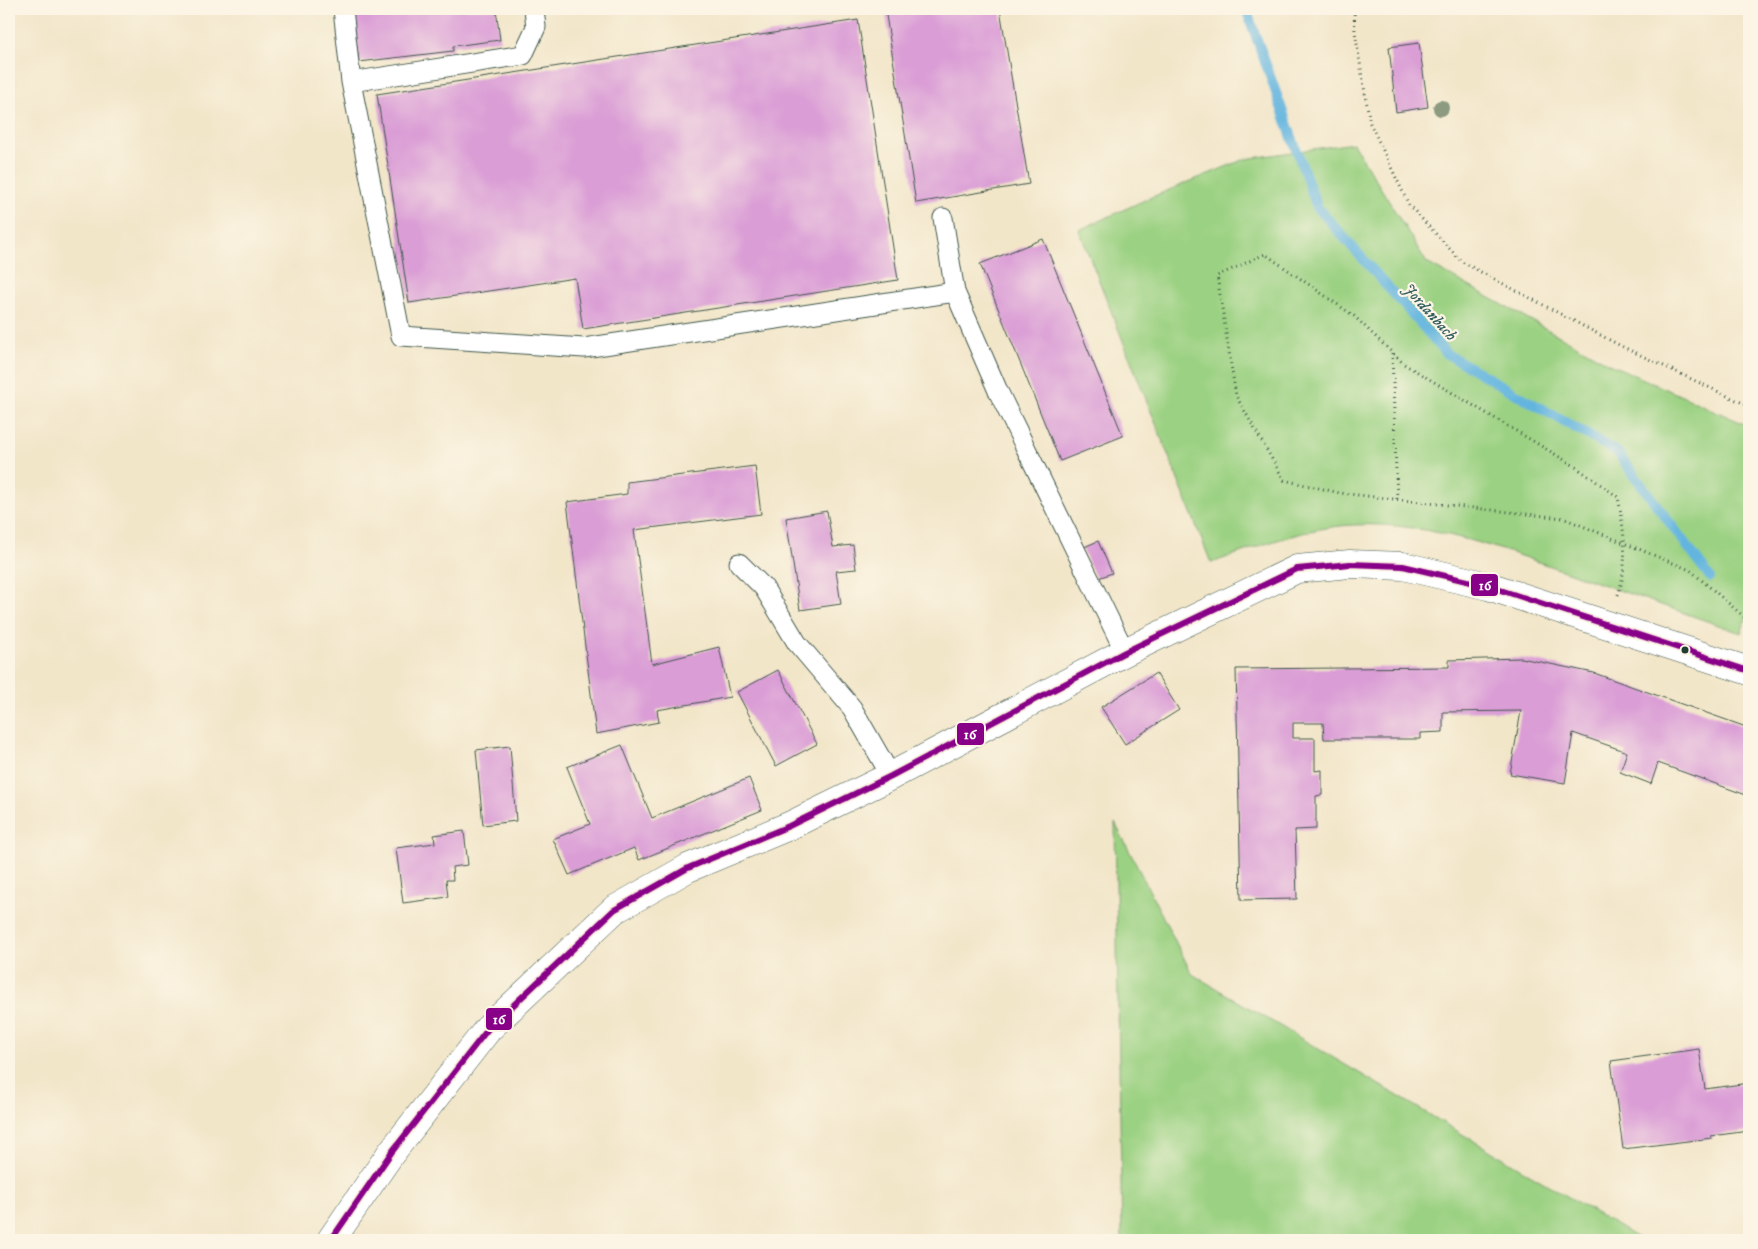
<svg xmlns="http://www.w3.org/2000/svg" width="1758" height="1249" viewBox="0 0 1758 1249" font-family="'IM FELL DW Pica',serif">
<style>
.green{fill:#9bd182;stroke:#5d875b}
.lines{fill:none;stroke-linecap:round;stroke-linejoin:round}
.stream{stroke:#64b5df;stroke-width:10}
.building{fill:#da9dd6}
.lane-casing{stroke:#3f564a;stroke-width:21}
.street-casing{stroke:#3f564a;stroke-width:29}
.path{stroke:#3f564a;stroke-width:3;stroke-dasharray:1 4;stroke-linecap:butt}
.lane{stroke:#fff;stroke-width:19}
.street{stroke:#fff;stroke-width:28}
.bus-1-casing{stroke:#fcf5e5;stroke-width:10}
.bus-1{stroke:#808;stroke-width:6}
.tree{fill:#8c9a80}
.bus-dot{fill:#1f3d34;stroke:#fcf5e5;stroke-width:2}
.labels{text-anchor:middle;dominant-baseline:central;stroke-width:4.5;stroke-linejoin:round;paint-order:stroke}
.water-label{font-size:16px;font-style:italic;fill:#305b5f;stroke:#fcf5e5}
.line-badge{stroke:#fcf5e5;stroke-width:2}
.badge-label{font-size:14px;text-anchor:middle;font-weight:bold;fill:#fff}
</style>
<rect width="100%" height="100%" fill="#fcf5e5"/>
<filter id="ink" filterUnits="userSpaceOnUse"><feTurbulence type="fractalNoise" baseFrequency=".02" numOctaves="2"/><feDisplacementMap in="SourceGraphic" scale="10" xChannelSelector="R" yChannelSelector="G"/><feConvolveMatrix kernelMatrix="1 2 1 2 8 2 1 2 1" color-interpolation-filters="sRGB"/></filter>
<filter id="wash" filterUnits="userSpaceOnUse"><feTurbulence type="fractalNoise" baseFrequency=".0096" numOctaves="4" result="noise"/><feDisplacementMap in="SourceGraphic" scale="20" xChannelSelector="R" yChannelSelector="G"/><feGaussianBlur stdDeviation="1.12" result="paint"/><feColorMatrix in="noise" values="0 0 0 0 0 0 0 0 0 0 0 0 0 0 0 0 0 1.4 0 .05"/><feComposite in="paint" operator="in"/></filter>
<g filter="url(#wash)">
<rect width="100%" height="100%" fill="#f2e6c9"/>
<path class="green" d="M1353,143l74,120 183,101 139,62v185l-8,22c-56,-20 -112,-39 -168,-59 -70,-24 -145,-53 -220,-49 -48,2 -98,23 -142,38l-132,-333 68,-31 98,-40z
M1115,823l77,151 449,266h-519z"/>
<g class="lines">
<path class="stream" d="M1246,9l71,198 130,147 170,98 93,125"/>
</g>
<g id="blocks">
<path class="building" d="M352,9h144l4,31 -47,6v5l-94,11z
M885,9h115l29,175 -113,19z
M858,20l40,260 -315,49 -8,-51 -166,25 -32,-209z
M1419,43l9,64 -32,5 -7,-65z
M1043,239l80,197 -63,25 -80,-197z
M755,466l6,48 -127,16 18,134 67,-17 11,50 -73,13 2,12 -63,12 -29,-232 60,-8v-12z
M827,511l6,36 20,-2 3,24 -20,2 5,33 -41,6 -14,-92z
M1098,541l14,32 -16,6 -14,-31z
M1521,658l73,15 155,55v68l-91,-33 -7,21 -31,-12 7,-20 -54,-19 -8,50 -55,-9 11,-63 -78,1v20l-23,1v6h-96l-1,-16h-30v15h22v33l7,-1v25l-6,1v33l-21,1 2,69 -56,1 -5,-231 213,-2v-7z
M778,670l39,74 -41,22 -39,-74z
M1156,673l23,37 -54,34 -24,-37z
M622,745l30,73 97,-40 13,32 -123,50 -5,-12 -65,27 -16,-36 37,-15 -23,-57z
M510,746l6,75 -33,4 -7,-75z
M464,831l4,34 -16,2 1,13h-7l2,17 -45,6 -7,-55 39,-5 -1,-8z
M1699,1049l6,40 44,-6v48l-38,5 1,2 -89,11 -12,-88z"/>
</g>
</g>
<g filter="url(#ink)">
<use href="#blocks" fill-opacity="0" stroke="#3f564a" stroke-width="1"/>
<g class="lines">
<g class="lane-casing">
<path id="lane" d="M343,9l8,73 50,254 183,12 371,-56
M351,82l172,-27 13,-28 -2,-18
M943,218l12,74 43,99 127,261
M739,563l25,25 33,55 55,65 39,68"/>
</g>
<g class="street-casing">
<path id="street" d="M331,1240l60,-87 97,-124 126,-119 74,-42 101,-42 102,-50 234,-124 172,-83 53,-5 53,2 85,20 261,85"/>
</g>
<path class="path" d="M1354,9l1,23 15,91 39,82 53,57 159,84 128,60
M1392,353l5,147
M1618,595c11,-33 6,-65 0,-98l-45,-32 -169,-101 -50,-48 -89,-62 -48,22 19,120 48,84 56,13 223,25 127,52 59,51
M1749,639v-8"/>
<use href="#lane" class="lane"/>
<use href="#street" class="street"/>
<g class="bus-1-casing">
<path id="bus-1" d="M331,1240l60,-87 97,-124 126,-119 74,-42 101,-42 102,-50 234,-124 172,-83 53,-5 53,2 85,20 261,85"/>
</g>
<use href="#bus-1" class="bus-1"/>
</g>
<circle class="tree" cx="1441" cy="108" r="8"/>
</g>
<circle class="bus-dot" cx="1685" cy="650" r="4.5"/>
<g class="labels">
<g class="water-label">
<text transform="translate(1430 312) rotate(48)">Jordanbach</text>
</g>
</g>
<g class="line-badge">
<rect x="1470" y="573" width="29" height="24" rx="5" fill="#808"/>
<rect x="956" y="722" width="29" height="24" rx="5" fill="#808"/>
<rect x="485" y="1007" width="28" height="24" rx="5" fill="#808"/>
</g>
<g class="badge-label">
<text x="1485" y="590">16</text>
<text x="970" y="739">16</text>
<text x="499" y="1024">16</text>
</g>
<rect width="1758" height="1249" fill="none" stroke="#fcf5e5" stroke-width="30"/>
</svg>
